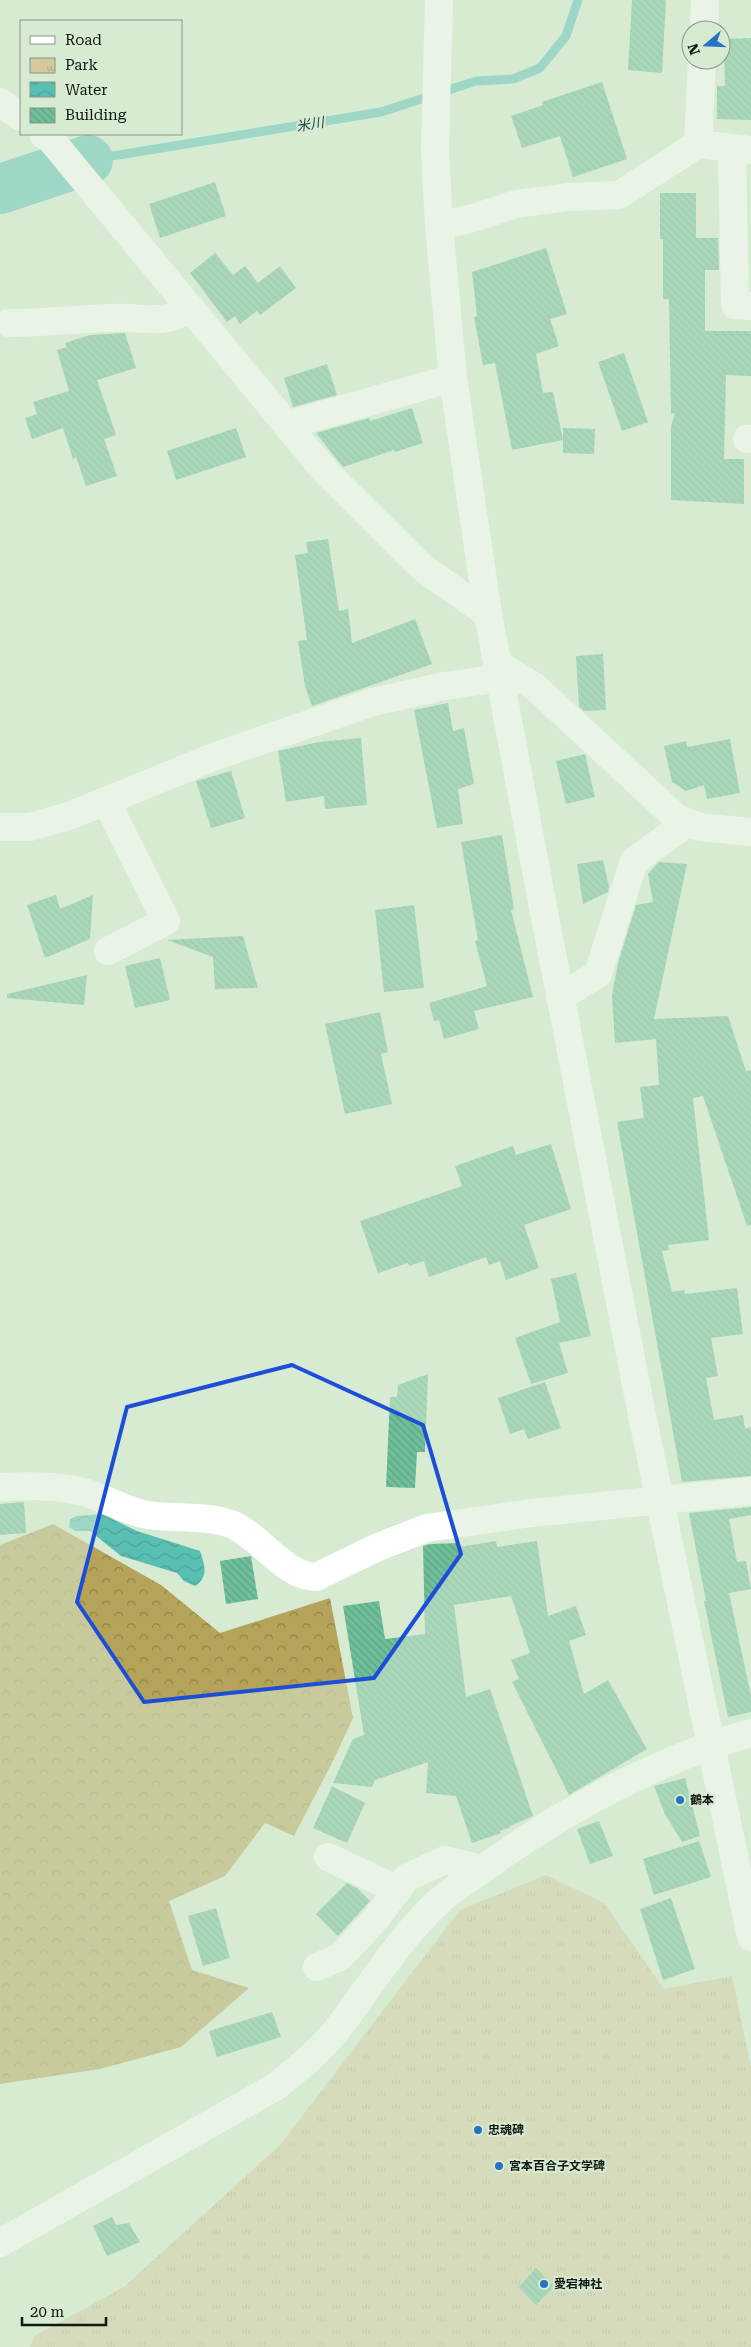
<svg xmlns="http://www.w3.org/2000/svg" width="751" height="2347" viewBox="0 0 751 2347" font-family="'Roboto Serif','Noto Sans JP',serif">
<style>
.forest{fill:url(#forest-crowns)}
.park{fill:url(#park-tufts)}
.water{fill:url(#water-waves)}
.lines{fill:none;stroke-linecap:round;stroke-linejoin:round}
.stream{stroke:#5abfb3;stroke-width:9}
.river{stroke:#5abfb3;stroke-width:50}
.building{fill:url(#building-back-hatch)}
.minor{stroke:#fff;stroke-width:28}
.tertiary{stroke:#fff;stroke-width:28}
.marked{fill:none;stroke:#1d4ed8;stroke-width:4;stroke-linejoin:round}
.poi-dot{fill:#2573c2;stroke:#d7ebd3;stroke-width:2}
.labels{text-anchor:middle;dominant-baseline:central;stroke-width:4;stroke-linejoin:round;paint-order:stroke}
.poi-label{font-size:12px;font-weight:bold;fill:#10170f;stroke:#d7ebd3;text-anchor:start}
.water-label{font-size:14px;font-style:italic;fill:#1b4943;stroke:#d7ebd3}
</style>
<defs>
<pattern id="forest-crowns" width="20" height="18" patternUnits="userSpaceOnUse" patternTransform="scale(1.25)"><rect width="20" height="18" fill="#b5a35a"/><path d="M2 6a3 3 0 1 1 6 0M12 15a3 3 0 1 1 6 0" fill="none" stroke="#928449"/></pattern>
<pattern id="park-tufts" width="24" height="20" patternUnits="userSpaceOnUse" patternTransform="scale(1.25)"><rect width="24" height="20" fill="#d3c89e"/><path d="M3 7l-1-3M5 7V3M7 7l1-3M15 17l-1-3M17 17v-4M19 17l1-3" fill="none" stroke="#b4ab87"/></pattern>
<pattern id="water-waves" width="16" height="10" patternUnits="userSpaceOnUse" patternTransform="scale(1.25)"><rect width="16" height="10" fill="#5abfb3"/><path d="M0 5q4-4 8 0t8 0" fill="none" stroke="#4da399"/></pattern>
<pattern id="building-back-hatch" width="6" height="6" patternUnits="userSpaceOnUse" patternTransform="scale(1.25)"><rect width="6" height="6" fill="#6fbf9a"/><path d="M-1 5l2 2M0 0l6 6M5-1l2 2" fill="none" stroke="#5fa384"/></pattern>
</defs>
<rect width="100%" height="100%" fill="#d7ebd3"/>
<path class="forest" d="M53,1524l108,61 59,48 110,-35 23,120 -20,43 -39,75 -29,-13 -40,53 -56,25 23,69 57,18 -68,59 -81,22 -100,15v-539z"/>
<path class="park" d="M546,1875l58,28 60,86 68,-13 19,91v280h-721l4,-11 90,-49 156,-142 180,-235z"/>
<path class="water" d="M102,1514l35,17 63,20c5,15 9,25 -5,35l-11,-5 -7,-8 -56,-17 -31,-25h-15l-6,-4 1,-8 7,-3z"/>
<g class="lines">
<path class="stream" d="M88,160l293,-48 95,-31 37,-2 27,-11 26,-32 12,-36"/>
<path class="river" d="M0,189l88,-29"/>
</g>
<path class="building" d="M632,0h34l-4,73 -34,-3z
M751,38v82l-34,-1v-33h8l-1,-47z
M602,82l25,77 -54,18 -13,-41 -38,12 -11,-32 32,-11 -1,-3z
M215,182l11,34 -66,22 -11,-34z
M660,193h36v45h22l1,32h-14v61h46v45l-25,-1 -2,84h20v45l-73,-4v-74l4,-13 -4,1 -2,-115h-6v-60h-3z
M546,248l21,66 -17,5 9,27 -23,8 7,39 10,-1 10,48 -51,10 -17,-87 -12,2 -9,-48 3,-1 -5,-44z
M215,253l18,22 12,-9 13,17 22,-17 16,22 -36,27 -3,-4 -17,13 -5,-8 -8,6 -37,-49z
M125,333l11,35 -39,12 19,55 -12,4 13,37 -31,10 -10,-29 -3,2 -10,-31 -31,11 -7,-21 12,-4 -4,-12 36,-11 -12,-41 10,-3 -2,-4 25,-8z
M624,353l24,69 -26,9 -24,-69z
M327,364l10,31 -44,12 -9,-29z
M412,408l11,35 -28,9 -1,-2 -51,17 -27,-34 53,-15 1,3z
M236,428l10,29 -70,23 -9,-29z
M563,428l32,1 -1,25 -31,-1z
M328,539l11,72 9,-2 4,34 63,-24 17,45 -120,42 -7,-20 -7,-45 9,-1 -12,-85 13,-2 -2,-11z
M603,654l3,56 -22,1 -5,-5 -3,-50z
M448,703l5,28 11,-3 10,56 -16,5 5,35 -26,4 -23,-118z
M361,738l6,67 -42,4 -1,-13 -38,6 -8,-51 41,-9z
M730,739l10,54 -33,6 -3,-14 -18,6 -14,-9 -8,-36 22,-5 1,6z
M585,754l10,43 -29,7 -10,-43z
M231,771l14,47 -34,10 -15,-47z
M502,835l12,74 -3,1 22,87 -59,14 5,18 -35,10 -5,-19 -5,1 -5,-18 58,-17 -12,-45 3,-1 -17,-98z
M603,860l6,27 -1,5 -25,12 -6,-40z
M659,862l28,2 -33,155 74,-3 18,55 5,-1v155l-4,1 -44,-130 -10,2 16,142 -41,5 1,5 -7,1 10,41 12,-2 1,4 52,-6 6,46 -32,4 7,38 -12,2 8,42 29,-5 2,14 6,-2v49l-69,6 -65,-360 27,-4 -4,-31 19,-2 -3,-46 -41,4 -3,-48 6,-32 18,-58 17,-3 -5,-28z
M56,895l4,14 33,-14 -3,44 -45,19 -18,-53z
M414,905l10,83 -40,4 -9,-82z
M243,936l15,52 -43,1 -2,-32 -46,-17z
M160,958l10,42 -35,8 -10,-42z
M87,975l-3,30 -77,-7v-4z
M380,1012l8,40 -7,2 11,50 -47,10 -20,-90z
M551,1144l20,65 -47,16 15,43 -33,12 -6,-19 -11,4 -3,-8 -57,20 -5,-16 -15,5 -1,-3 -30,10 -18,-52 102,-35 -7,-20 58,-20 3,9z
M576,1273l15,63 -32,7 9,30 -37,11 -16,-46 45,-16 -9,-43z
M428,1374l-3,78h-8l-2,36 -29,-1 4,-90h7l1,-12z
M545,1382l16,46 -33,11 -4,-10 -14,5 -12,-36z
M24,1502l2,31 -26,2v-31z
M751,1507v8l-22,4 8,43 9,-1 5,28 -22,4 22,103v16l-23,5 -24,-116h2l-17,-88z
M496,1541l1,6 40,-6 11,75 28,-10 10,29 -17,6 15,53 24,-14 39,69 -78,46 -57,-113 7,-3 -8,-19 19,-7 -19,-57 -57,9 12,92 24,-8 43,127 -23,10 1,1 -11,4 1,2 -29,10 -16,-47 -30,-3 2,-31 -53,18 -3,7 -39,-4 20,-44 11,-4 -21,-129 36,-5 6,38 40,-5 -2,-88 7,-2 29,-1v4z
M251,1556l7,43 -32,5 -6,-43z
M685,1778l15,58 -18,6 -17,-28 -11,-28z
M332,1786l33,17 -18,40 -34,-15z
M599,1821l14,35 -23,8 -13,-35z
M699,1841l12,36 -57,18 -11,-36z
M347,1883l10,5 13,13 -32,35 -22,-22z
M671,1898l24,71 -32,11 -23,-71z
M216,1908l14,50 -27,8 -15,-50z
M272,2012l9,25 -64,20 -8,-26z
M112,2217l4,8 13,-2 11,19 -33,14 -14,-30z
M536,2268l18,19 -18,18 -17,-18z"/>
<g class="lines">
<path class="minor" d="M704,30l1,-30
M0,102l21,15
M43,134l9,7 273,330 98,97 65,46
M698,144l4,-84
M732,148l3,157 16,1
M439,226l34,-8 43,-14 52,-7 51,-2 79,-51 53,6
M9,323c34,0 69,-4 103,-5 31,-2 51,9 78,-10
M287,425l166,-47
M747,439h4
M106,801l60,120 -58,30
M0,827h30l39,-11 147,-60 157,-54 72,-16 56,-8
M560,997l38,-23 36,-113 53,-38
M0,1487c26,-1 53,-2 79,4 24,5 45,20 69,24 26,4 57,0 83,9 30,12 52,52 85,53l62,-30 49,-19 105,-15 219,-22
M328,1857l70,33
M317,1967l23,-10 35,-37 31,-42 39,-18 38,9
M0,2243l275,-156c22,-17 43,-34 61,-56 33,-43 61,-90 101,-128 12,-12 28,-21 42,-31 78,-58 178,-113 272,-139"/>
<path class="tertiary" d="M439,0l-4,149 4,77 14,152 35,236 54,288 100,513 109,522
M498,664l37,23 143,132 22,8 51,5"/>
</g>
<path d="M0 0H751V2347H0ZM292,1365l131,60 38,129 -87,124 -230,24 -67,-100 50,-195z" fill="#d7ebd3" fill-opacity=".55" fill-rule="evenodd"/>
<path class="marked" d="M292,1365l131,60 38,129 -87,124 -230,24 -67,-100 50,-195z"/>
<g class="poi-dot">
<circle cx="680" cy="1800" r="5"/>
<circle cx="478" cy="2130" r="5"/>
<circle cx="499" cy="2166" r="5"/>
<circle cx="544" cy="2284" r="5"/>
</g>
<g class="labels">
<g class="poi-label">
<text x="690" y="1800">鶴本</text>
<text x="488" y="2130">忠魂碑</text>
<text x="509" y="2166">宮本百合子文学碑</text>
<text x="554" y="2284">愛宕神社</text>
</g>
<g class="water-label">
<text transform="translate(310 124) rotate(-9)">米川</text>
</g>
</g>
<rect x="20" y="20" width="162" height="115" fill="#d7ebd3" stroke="#879685"/>
<rect x="30" y="36" width="25" height="8" fill="#ffffff" stroke="#879685"/>
<text x="65" y="45" font-size="15" fill="#10170f">Road</text>
<rect x="30" y="58" width="25" height="15" fill="url(#park-tufts)" stroke="#879685"/>
<text x="65" y="70" font-size="15" fill="#10170f">Park</text>
<rect x="30" y="82" width="25" height="15" fill="url(#water-waves)" stroke="#879685"/>
<text x="65" y="95" font-size="15" fill="#10170f">Water</text>
<rect x="30" y="108" width="25" height="15" fill="url(#building-back-hatch)" stroke="#879685"/>
<text x="65" y="120" font-size="15" fill="#10170f">Building</text>
<g transform="translate(706 45) rotate(251)"><circle r="24" fill="#d7ebd3" stroke="#879685"/>
<path d="M0-4L9 19L0 12L-9 19Z" fill="#2573c2"/>
<text y="-8" font-size="14" font-weight="bold" text-anchor="middle" fill="#10170f">N</text>
</g>
<path d="M22 2317v8h84v-8" fill="none" stroke="#10170f" stroke-width="2.5"/>
<text x="30" y="2317" font-size="15" fill="#10170f" stroke="#d7ebd3" stroke-width="4" paint-order="stroke">20 m</text>
</svg>
